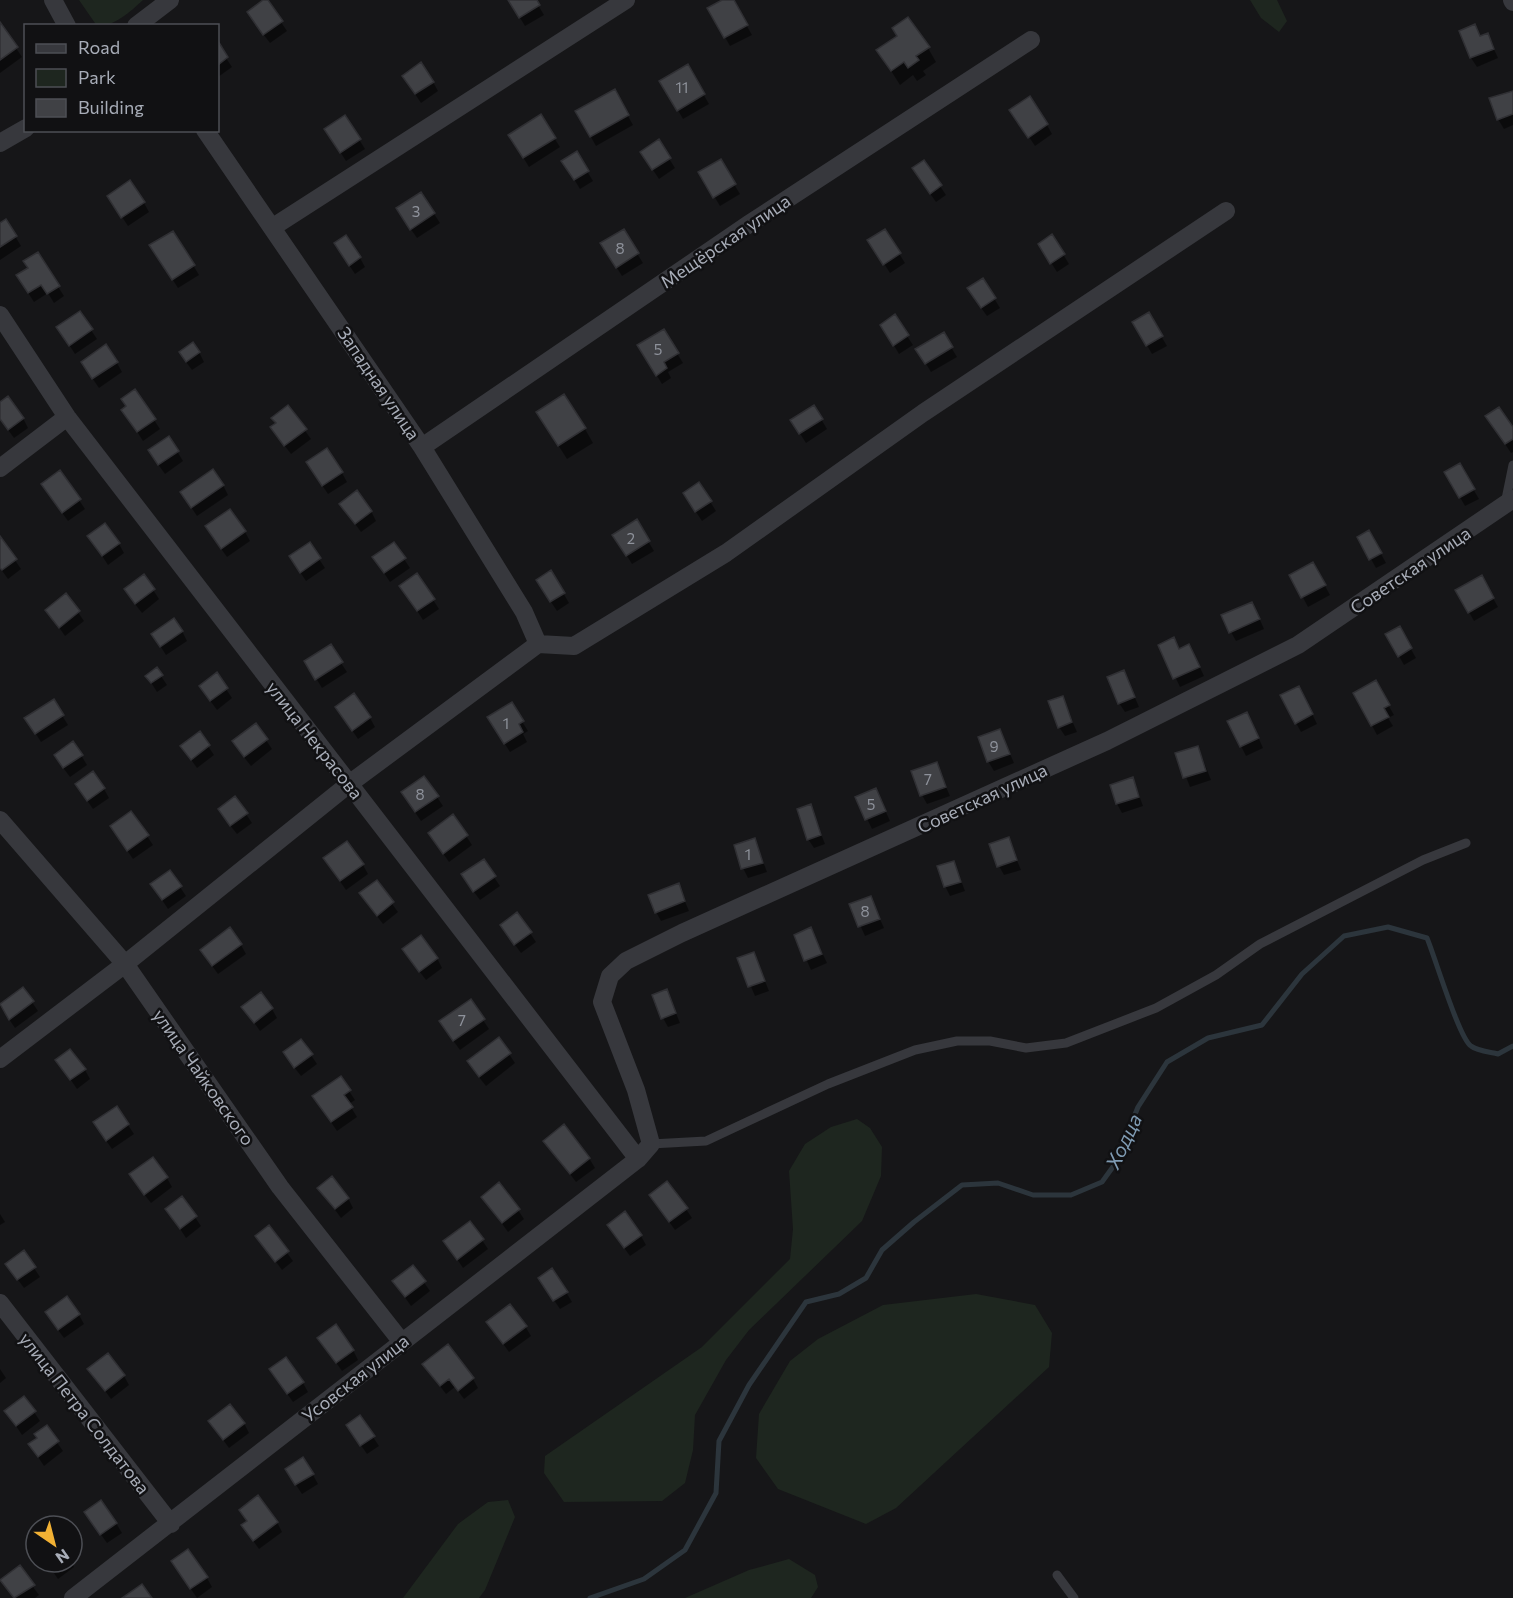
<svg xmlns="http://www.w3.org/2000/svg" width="1513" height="1598" viewBox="0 0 1513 1598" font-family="Commissioner,sans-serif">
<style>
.green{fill:#1e261f}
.shadow{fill:#0007}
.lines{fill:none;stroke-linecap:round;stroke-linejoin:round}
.stream{stroke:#2c353c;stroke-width:5}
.building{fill:#404145;stroke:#303034;stroke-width:1.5}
.service{stroke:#37383d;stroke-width:9}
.minor{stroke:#37383d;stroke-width:18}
.labels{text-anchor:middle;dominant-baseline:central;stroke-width:5;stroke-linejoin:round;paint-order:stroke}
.number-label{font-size:15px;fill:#8e929b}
.street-label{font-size:18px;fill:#a8adb8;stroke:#111113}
.water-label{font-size:20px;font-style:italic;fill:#7f9bb3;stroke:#111113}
</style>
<rect width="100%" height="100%" fill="#161618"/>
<path class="green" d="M79,0h64c-13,12 -28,26 -46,26z
M1250,0h27l10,21 -8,11 -18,-14z
M857,1119l13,9 12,19 -1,29 -19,45 -113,109 -23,30 -31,55 -2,35 -8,33 -23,18 -98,1 -20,-29 1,-17 157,-109 88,-88 3,-30 -4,-58 16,-27 26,-17z
M976,1294l59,11 17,28 -3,34 -153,141 -30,16 -88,-35 -22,-31 3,-44 31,-53 28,-22 65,-34z
M508,1500l7,17 -30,73 -6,8h-76l55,-74 30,-22z
M789,1559l26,16 3,12 -7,11h-126l64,-28z"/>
<path class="shadow" d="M266,0l21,31 -17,12 -16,-21z
M509,0h26l9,15 -19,11z
M725,0h7l20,35 -22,11 -21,-37z
M0,24l22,33 -22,16z
M1487,34l11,24 -21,9 -6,-9 9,-21z
M218,46l14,21 -14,10z
M928,48l8,14 -13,9 3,4 -9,6 -4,-6 -13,10 -22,-35z
M687,66l22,38 -26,15 -22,-38z
M433,82l5,9 -17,12 -12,-18z
M614,91l19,34 -37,21 -19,-34z
M1513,94v31l-9,4 -6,-10z
M540,116l20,31 -31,20 -19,-31z
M345,117l20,32 -19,12 -14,-22z
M1017,119l30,6 5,9 -17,12z
M658,141l17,27 -16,11 -12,-18z
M576,153l17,28 -13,8 -17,-28z
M720,161l20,33 -20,12 -20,-33z
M924,162l22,33 -10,7 -17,-24z
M421,194l19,29 -23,15 -14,-20z
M144,203l5,9 -21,14 -14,-21z
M6,221l15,25 -21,14v-35z
M623,231l20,32 -21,13 -20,-32z
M885,231l20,32 -15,10 -21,-33z
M1052,236l17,28 -12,8 -12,-19z
M341,253l19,5 5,9 -10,7z
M37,254l27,42 -10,7 -6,-10 -14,9 -11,-17z
M157,255l36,10 6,10 -21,13z
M983,280l17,28 -13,8 -13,-18z
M1148,314l19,32 -15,8 -18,-31z
M882,325l25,11 6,9 -14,9z
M91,330l6,9 -22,15 -11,-17z
M663,331l20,32 -15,9 3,6 -9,6 -23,-38z
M943,334l14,23 -26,15 -14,-23z
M199,352l5,10 -12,8 -6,-8z
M117,363l5,9 -23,16 -11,-16z
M135,391l25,38 -17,12 -14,-22 -1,-12z
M0,404l23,14 5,10 -14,10 -14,-19z
M288,407l23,32 -20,15 -13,-17 -1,-13z
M814,407l13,22 -21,14 -14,-22z
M546,426l39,3 8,14 -26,16z
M1493,426l20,3v23l-2,1z
M169,438l14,23 -18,13 -10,-14z
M1459,465l20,34 -14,7 -19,-33z
M313,472l29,1 5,9 -19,12z
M699,484l17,27 -14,10 -12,-18z
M223,485l5,10 -31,21 -10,-15z
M48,493l31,7 6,9 -17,12z
M371,511l5,10 -15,11 -14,-19z
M636,521l18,30 -22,13 -18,-29z
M245,532l5,9 -23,16 -15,-21z
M1369,532l17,31 -10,5 -17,-30z
M89,536l30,8 5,9 -16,12z
M0,538l21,31 -13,10 -8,-11z
M309,544l16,24 -19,13 -10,-15z
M394,544l16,24 -20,14 -10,-15z
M1313,564l17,31 -22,12 -17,-32z
M551,572l18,31 -12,8 -14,-21z
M417,575l22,34 -16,11 -16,-25z
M144,576l15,23 -17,14 -11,-14z
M1481,577l17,30 -24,14 -17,-30z
M66,595l18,26 -19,15 -18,-26z
M1257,613l7,16 -28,12 -5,-9z
M1399,628l17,30 -12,7 -17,-30z
M182,631l5,10 -21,14 -7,-11z
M1174,639l6,11 14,5 10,21 -24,11 -20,-42z
M306,662l35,1 6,9 -25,16z
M1124,672l15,35 -14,5 -6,-9z
M216,674l16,24 -15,12 -11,-15z
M147,676h14l6,9 -10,7z
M1375,682l19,33 -6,3 5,8 -16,9 -22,-42z
M1304,697l13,27 -16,8 -5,-9z
M1062,698l15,34 -12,4 -6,-9z
M53,701l15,24 -27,17 -15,-24z
M511,704l17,27 -5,3 4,8 -17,10 -16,-25z
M337,708l33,10 5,9 -17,12z
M1229,722l23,1 11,25 -17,8z
M256,725l16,24 -21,17 -12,-15z
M1000,731l14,32 -20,8 -6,-10z
M200,734l14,21 -17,13 -15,-21z
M1198,747l13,33 -21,7 -13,-33z
M81,755l6,10 -17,12 -9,-12z
M936,764l14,32 -23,8 -5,-9z
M1133,779l10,27 -21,7 -5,-9z
M104,789l5,9 -16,11 -11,-16z
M437,797l6,9 -22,15 -13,-19z
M857,798l23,1 10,22 -18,8z
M810,806l15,38 -11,4 -6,-9z
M246,814l6,9 -15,11 -12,-15z
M453,816l19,29 -23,17 -14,-20z
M111,827l36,9 6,9 -20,14z
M1008,839l13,31 -17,5 -5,-9z
M755,840l12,32 -19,6 -5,-10z
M483,861l17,25 -20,14 -12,-16z
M954,862l11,29 -15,5 -5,-10z
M363,865l5,9 -22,16 -16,-23z
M376,882l22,30 -15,12 -16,-21z
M678,885l11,26 -28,10 -5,-9z
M180,887l6,9 -18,13 -10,-15z
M870,897l14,31 -19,8 -14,-31z
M811,929l16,34 -16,7 -15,-34z
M530,933l6,9 -15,11 -14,-19z
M241,945l5,9 -28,20 -11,-15z
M754,954l15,37 -14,5 -16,-37z
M437,958l5,10 -16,12 -16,-21z
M23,989l15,22 -23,17 -15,-22z
M671,1001l9,22 -12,4 -5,-9z
M243,1007l29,2 5,9 -17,13z
M483,1020l6,9 -29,21 -14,-19z
M499,1039l16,24 -29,23 -12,-15z
M311,1055l6,9 -16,12 -11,-14z
M57,1060l28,10 5,9 -13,10z
M349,1091l6,9 -6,4 8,13 -20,14 -17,-25z
M128,1125l6,9 -22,15 -12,-17z
M545,1141l44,17 6,10 -19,14z
M167,1178l5,9 -21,16 -15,-19z
M319,1188l29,10 5,10 -12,10z
M483,1197l35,13 6,9 -16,13z
M182,1198l19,28 -15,12 -19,-29z
M656,1204l30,5 6,9 -17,12z
M0,1214l5,8 -5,3z
M268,1227l25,34 -11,9 -25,-34z
M614,1234l27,2 5,9 -16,11z
M482,1240l6,9 -25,19 -18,-27z
M413,1267l17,24 -19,15 -17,-24z
M34,1268l6,9 -16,11 -11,-15z
M545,1287l21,5 6,10 -12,7z
M79,1315l5,9 -20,14 -12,-16z
M488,1323l37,3 6,10 -22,16z
M325,1347l28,3 5,10 -16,11z
M0,1369l6,9 -6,5z
M89,1369l35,7 5,9 -18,14z
M430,1373l43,6 5,9 -14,11 -9,-12 -9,7z
M276,1378l27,5 5,9 -15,10z
M6,1411l28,1 6,9 -18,14z
M210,1422l34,1 5,10 -20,15z
M46,1427l17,24 -19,15 -14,-21z
M353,1434l20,3 6,9 -12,8z
M313,1475l5,9 -16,10 -10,-15z
M92,1522l24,1 6,10 -15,10z
M248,1522h29l5,10 -23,17 -10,-14z
M46,1562h25l3,5 -16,12z
M19,1568l20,27 -4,3h-21l-6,-8z
M178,1570l29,8 5,9 -15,11z"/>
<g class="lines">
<path class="stream" d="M590,1598l54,-19 41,-29 31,-57 3,-52 30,-56 57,-83 33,-8 27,-16 16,-28 32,-28 48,-37 36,-2 35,12h38l31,-13 13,-18 23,-57 29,-45 41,-24 54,-13 40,-51 42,-38 44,-9 39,11c8,19 32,100 44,108 6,5 19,6 27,8l15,-8"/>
</g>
<path class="building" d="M263,0h5l15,21 -20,14 -16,-23z
M508,0h29l3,5 -21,13z
M722,0h12l14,25 -24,13 -17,-30z
M908,17l22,30 -14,9 3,4 -11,8 -4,-6 -13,9 -15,-21 21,-14 -5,-8z
M0,22l18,25 -18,13z
M1475,24l5,12 8,-3 6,16 -24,9 -11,-27z
M218,41l10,16 -10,8z
M421,62l13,20 -19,12 -13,-18z
M688,64l17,30 -28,17 -18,-30z
M615,89l14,26 -39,22 -15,-26z
M1513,91v23l-16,6 -8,-22z
M1030,96l18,28 -20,14 -19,-28z
M541,114l15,24 -33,20 -15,-23z
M345,115l16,24 -21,14 -16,-24z
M659,139l12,19 -19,12 -12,-18z
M577,151l12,20 -15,9 -13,-19z
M721,159l15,25 -23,14 -15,-26z
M924,160l18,25 -12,9 -18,-26z
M130,180l15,22 -24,16 -14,-22z
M421,192l14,21 -25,17 -14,-22z
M6,219l11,17 -17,11v-24z
M624,229l15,24 -23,15 -16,-25z
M885,229l16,24 -18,12 -16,-25z
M173,231l22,34 -23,15 -23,-35z
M1052,234l13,20 -15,10 -12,-20z
M346,235l15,22 -12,9 -15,-23z
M38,252l22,34 -13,8 -6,-9 -13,8 -12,-18 12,-7 -5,-7z
M983,278l13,20 -15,10 -14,-20z
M80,311l13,18 -24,17 -13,-19z
M1149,312l14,24 -17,10 -14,-24z
M895,314l14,21 -16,11 -13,-21z
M664,329l15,24 -15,9 3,6 -11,8 -19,-31z
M944,332l9,15 -28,17 -10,-15z
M193,342l7,10 -14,10 -7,-10z
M106,344l12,18 -26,17 -11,-17z
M135,389l21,30 -19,13 -16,-22 5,-4 -5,-7z
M564,394l22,34 -28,18 -22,-34z
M8,396l16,22 -16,12 -8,-11v-17z
M288,405l19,24 -23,17 -14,-19 6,-4 -5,-5z
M814,405l9,14 -24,15 -9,-14z
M1499,407l14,20v12l-8,5 -20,-28z
M169,436l10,15 -21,14 -10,-15z
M327,448l16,24 -21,14 -16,-24z
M1460,463l15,26 -16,9 -15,-26z
M213,469l11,16 -33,23 -11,-16z
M60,470l21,29 -19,14 -21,-29z
M699,482l13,19 -17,11 -12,-19z
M357,490l15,21 -17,13 -16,-20z
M230,509l16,22 -25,18 -16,-23z
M637,519l13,22 -24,15 -14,-21z
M105,523l15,20 -18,13 -15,-20z
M1369,530l13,23 -13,7 -12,-23z
M0,536l17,23 -15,11 -2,-2z
M310,542l11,16 -21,15 -11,-17z
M394,542l12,16 -22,15 -12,-16z
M1313,562l13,23 -25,13 -12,-23z
M551,570l14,23 -15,9 -14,-22z
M417,573l18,26 -18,12 -18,-25z
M144,574l11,15 -20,15 -11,-15z
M1482,575l12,23 -26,15 -13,-23z
M66,593l14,18 -21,17 -14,-18z
M1252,602l8,17 -31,14 -8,-18z
M174,618l9,13 -23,16 -9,-13z
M1400,626l12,22 -14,9 -13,-23z
M1174,637l5,12 10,-5 11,23 -27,12 -15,-34z
M331,644l12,18 -28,18 -11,-19z
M157,667l6,8 -12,8 -6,-7z
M1124,670l11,27 -17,7 -11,-27z
M217,672l11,16 -18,13 -11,-15z
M1376,680l14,25 -6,3 5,9 -18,9 -18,-33z
M1299,686l14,28 -18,10 -15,-29z
M354,693l17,24 -19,14 -17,-24z
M1063,696l9,26 -14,6 -10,-27z
M54,699l10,16 -29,19 -11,-16z
M512,702l12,19 -5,3 4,8 -19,12 -17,-27z
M1247,712l12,26 -19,9 -13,-26z
M256,723l12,16 -24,18 -12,-16z
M1000,729l10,25 -23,8 -9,-25z
M200,731l10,14 -19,15 -11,-14z
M73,741l10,14 -20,13 -9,-13z
M1198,746l8,25 -23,7 -8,-25z
M937,762l9,25 -26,9 -9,-25z
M93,771l12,17 -18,13 -12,-17z
M424,776l15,20 -24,16 -14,-20z
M1133,777l6,20 -23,7 -6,-19z
M876,788l10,23 -21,9 -10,-23z
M235,796l13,17 -18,13 -12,-17z
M811,804l10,31 -14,5 -10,-31z
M131,811l18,24 -22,16 -17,-25z
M453,814l15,21 -25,19 -15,-21z
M1009,837l8,23 -20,7 -8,-23z
M755,838l8,25 -22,6 -7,-24z
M347,841l17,23 -24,17 -17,-23z
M484,859l12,17 -23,16 -12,-18z
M954,861l7,21 -17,5 -7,-21z
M170,870l12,16 -20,14 -12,-16z
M377,880l17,22 -17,14 -18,-23z
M679,883l6,18 -30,12 -7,-18z
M871,896l9,23 -22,8 -9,-23z
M517,912l15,20 -18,13 -14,-20z
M230,927l12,17 -30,22 -12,-16z
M811,927l11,27 -18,7 -10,-26z
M421,935l17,23 -19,14 -17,-23z
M754,952l11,29 -17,6 -11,-29z
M23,987l11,14 -25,19 -9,-16z
M667,989l9,24 -15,6 -9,-24z
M261,992l12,16 -19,15 -13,-16z
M471,999l14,20 -32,22 -14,-20z
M499,1037l12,16 -32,24 -12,-16z
M301,1039l12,15 -19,14 -11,-16z
M70,1049l16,20 -16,11 -15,-20z
M341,1076l10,14 -7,5 9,12 -22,15 -19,-26z
M117,1106l12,18 -23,17 -13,-19z
M564,1124l26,34 -20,16 -27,-33z
M153,1157l15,20 -24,18 -15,-21z
M332,1176l17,22 -14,11 -18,-21z
M667,1181l21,27 -19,14 -20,-27z
M499,1182l21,27 -18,14 -21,-26z
M182,1196l15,20 -17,13 -15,-20z
M625,1211l17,24 -18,13 -17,-23z
M470,1221l14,18 -27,21 -14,-19z
M269,1225l20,26 -14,11 -20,-26z
M24,1250l12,17 -19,13 -12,-16z
M413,1265l13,16 -21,16 -13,-16z
M552,1268l16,24 -15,9 -15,-23z
M67,1296l13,18 -22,16 -13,-18z
M510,1304l17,22 -24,18 -17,-22z
M336,1324l18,26 -18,13 -19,-25z
M448,1344l26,34 -16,13 -9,-12 -9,7 -18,-22z
M108,1353l17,22 -20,16 -18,-22z
M286,1357l18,25 -17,12 -18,-25z
M24,1396l12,15 -20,15 -12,-15z
M230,1404l15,19 -22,17 -15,-19z
M360,1415l15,21 -15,10 -14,-21z
M47,1425l12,16 -21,16 -10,-13 9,-6 -3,-4z
M303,1457l11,17 -19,11 -10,-16z
M258,1495l20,27 -25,19 -12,-16 6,-4 -8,-11z
M101,1500l16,23 -17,12 -16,-23z
M188,1549l20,28 -18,12 -19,-28z
M46,1562h17l-11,8z
M20,1565l15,20 -21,13 -14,-18z
M142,1584l10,14h-30z"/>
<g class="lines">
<path class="service" d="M1505,504l8,-39
M651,1144l55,-3 122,-57 87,-34 42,-9h33l36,7 40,-5 90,-35 60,-33 44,-31 163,-84 43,-17
M1057,1575l17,23"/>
<path class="minor" d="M53,0l14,26
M1512,0l1,2
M136,26l34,-26
M205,130l217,317 102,165 14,32
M0,143l26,-15
M273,227l353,-227
M0,315l67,102 571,742
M422,447l327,-223 282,-184
M0,468l67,-51
M0,820l125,144 155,223 121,154
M0,1059l125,-95 224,-180 189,-140 36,2 152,-93 197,-140 303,-202
M0,1303l171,221
M73,1598l565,-439 13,-15 -15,-54 -34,-88 8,-26 16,-15 56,-28 425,-192 191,-96 215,-146"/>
</g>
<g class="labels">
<g class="number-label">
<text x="682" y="87">11</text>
<text x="416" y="211">3</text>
<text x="620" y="248">8</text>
<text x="658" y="349">5</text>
<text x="631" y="538">2</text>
<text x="506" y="723">1</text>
<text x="994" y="746">9</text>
<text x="928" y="779">7</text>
<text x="420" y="794">8</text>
<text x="871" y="804">5</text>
<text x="748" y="854">1</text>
<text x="865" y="911">8</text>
<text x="462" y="1020">7</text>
</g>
<g class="street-label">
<text transform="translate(725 241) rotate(-34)">Мещёрская улица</text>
<text transform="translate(379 383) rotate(56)">Западная улица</text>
<text transform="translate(1410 570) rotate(-34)">Советская улица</text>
<text transform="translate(315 740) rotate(52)">улица Некрасова</text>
<text transform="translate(982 798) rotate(-25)">Советская улица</text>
<text transform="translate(204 1077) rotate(55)">улица Чайковского</text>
<text transform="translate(355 1378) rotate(-38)">Усовская улица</text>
<text transform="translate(85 1413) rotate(52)">улица Петра Солдатова</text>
</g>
<g class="water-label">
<text transform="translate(1123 1141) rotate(-65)">Ходца</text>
</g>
</g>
<rect x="24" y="24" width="195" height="108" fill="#111113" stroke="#4d4f55" stroke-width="1.5"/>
<rect x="36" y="44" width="30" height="9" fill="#37383d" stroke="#4d4f55" stroke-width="1.5"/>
<text x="78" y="54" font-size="18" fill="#a8adb8">Road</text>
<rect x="36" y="69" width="30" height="18" fill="#1e261f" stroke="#4d4f55" stroke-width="1.5"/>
<text x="78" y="84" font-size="18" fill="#a8adb8">Park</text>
<rect x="36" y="99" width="30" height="18" fill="#404145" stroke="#4d4f55" stroke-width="1.5"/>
<text x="78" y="114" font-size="18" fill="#a8adb8">Building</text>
<g transform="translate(54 1544) rotate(145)"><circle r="28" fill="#111113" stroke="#4d4f55" stroke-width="1.5"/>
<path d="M0-4.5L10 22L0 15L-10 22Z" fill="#f2b134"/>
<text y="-9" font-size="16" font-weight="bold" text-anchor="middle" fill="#a8adb8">N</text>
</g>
</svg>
